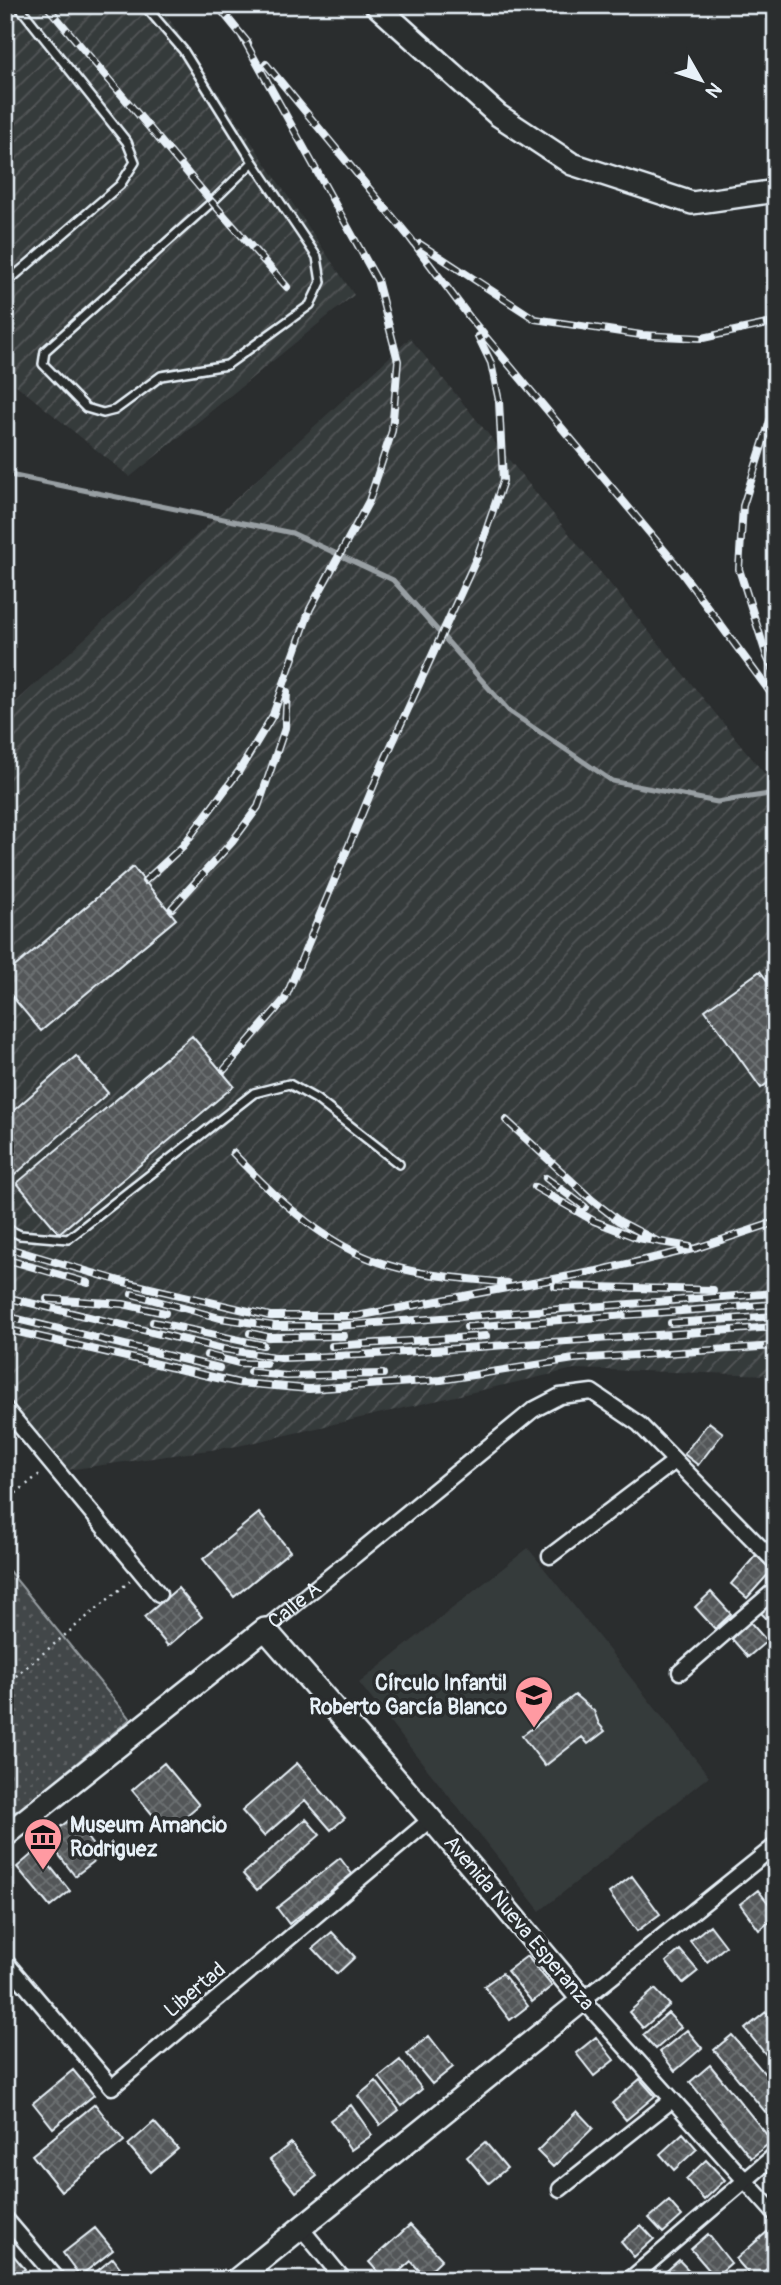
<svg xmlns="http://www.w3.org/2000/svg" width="781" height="2285" viewBox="0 0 781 2285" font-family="Pangolin,sans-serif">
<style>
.built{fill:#363a3b}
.industrial{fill:url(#industrial-furrows)}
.park{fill:url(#park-dots);stroke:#959ca0;stroke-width:2}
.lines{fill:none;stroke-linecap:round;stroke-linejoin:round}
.stream{stroke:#989fa3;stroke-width:5}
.building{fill:url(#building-cross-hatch);stroke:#e8f1f8;stroke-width:2}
.lane-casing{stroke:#e8f1f8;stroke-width:12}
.street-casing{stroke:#e8f1f8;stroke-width:19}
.secondary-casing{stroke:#e8f1f8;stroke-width:26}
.path{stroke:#e8f1f8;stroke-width:2.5;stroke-dasharray:2 5;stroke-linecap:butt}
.lane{stroke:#2a2d2e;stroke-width:7}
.street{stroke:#2a2d2e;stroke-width:14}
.secondary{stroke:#2a2d2e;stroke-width:21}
.rail-casing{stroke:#e8f1f8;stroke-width:8}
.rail{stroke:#2a2d2e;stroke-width:5;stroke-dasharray:16;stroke-linecap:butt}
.labels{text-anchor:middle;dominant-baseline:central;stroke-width:7;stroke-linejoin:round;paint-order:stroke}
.street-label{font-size:21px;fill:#e8f1f8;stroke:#2a2d2e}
.poi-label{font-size:21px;font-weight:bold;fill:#e8f1f8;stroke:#2a2d2e;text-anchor:end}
</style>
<defs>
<pattern id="industrial-furrows" width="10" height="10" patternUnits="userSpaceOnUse" patternTransform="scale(1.75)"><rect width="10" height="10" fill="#363a3b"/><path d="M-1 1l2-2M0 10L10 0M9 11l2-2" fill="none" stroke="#535758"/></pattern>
<pattern id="park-dots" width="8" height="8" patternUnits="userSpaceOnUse" patternTransform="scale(1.75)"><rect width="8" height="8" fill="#424648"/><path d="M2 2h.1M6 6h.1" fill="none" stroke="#5d6163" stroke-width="1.8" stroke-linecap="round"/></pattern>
<pattern id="building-cross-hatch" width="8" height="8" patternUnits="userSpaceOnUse" patternTransform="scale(1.75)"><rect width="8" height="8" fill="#535759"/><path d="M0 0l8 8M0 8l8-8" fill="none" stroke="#6c7072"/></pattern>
</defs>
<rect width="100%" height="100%" fill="#2a2d2e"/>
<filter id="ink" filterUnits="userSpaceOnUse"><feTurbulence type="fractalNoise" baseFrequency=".0143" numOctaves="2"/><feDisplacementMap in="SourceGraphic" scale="14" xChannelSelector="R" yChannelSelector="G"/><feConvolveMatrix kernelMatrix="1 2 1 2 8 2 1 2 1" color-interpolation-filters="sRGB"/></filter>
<g filter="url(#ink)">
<path class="built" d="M528,1548l181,228 -169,135 -181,-228z"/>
<path class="industrial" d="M5,5h150l14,14 185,276 -224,182 -125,-101z
M410,338l366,450v587l-202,-6 -336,77 -171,24 -62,-71v-687z"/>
<path class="park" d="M5,1566l125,153 -114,94 -11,-14z"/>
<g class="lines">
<path class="stream" d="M5,474l287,59 101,47 116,131 103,70 105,21 59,-9"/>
</g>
<path class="building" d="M133,867l43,52 -135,112 -36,-43v-13z
M760,971l16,22v84l-15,11 -56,-78z
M192,1036l42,50 -175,147 -42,-50z
M76,1056l32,37 -100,88 -3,-3v-60z
M709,1422l14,11 -25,32 -14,-11z
M259,1513l31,38 -56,46 -31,-38z
M756,1555l16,15 -25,28 -16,-14z
M178,1588l24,29 -34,29 -24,-29z
M711,1592l20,22 -16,15 -20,-22z
M776,1599v29l-15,-15z
M750,1622l17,19 -19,16 -16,-18z
M575,1695l19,16 5,13 6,7 -17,13 -6,-7 -37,29 -23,-30z
M164,1763l35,42 -32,27 -35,-42z
M297,1763l48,55 -14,12 -26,-30 -41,36 -22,-25z
M72,1818l29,38 -26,20 -29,-38z
M306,1819l14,16 -63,55 -14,-16z
M37,1850l33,41 -20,16 -33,-40z
M340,1858l12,16 -63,50 -12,-16z
M632,1876l28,38 -23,17 -28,-38z
M758,1890l18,23v4l-17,13 -19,-26z
M710,1925l16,21 -19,16 -17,-21z
M332,1932l23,25 -18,17 -24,-26z
M680,1950l18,21 -15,12 -17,-21z
M527,1956l25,30 -20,16 -25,-31z
M502,1973l26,33 -18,14 -26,-34z
M655,1989l15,16 -27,23 -14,-16z
M766,2012l10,12v43l-31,-38z
M668,2013l13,14 -25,22 -13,-14z
M687,2030l15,18 -27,23 -15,-19z
M732,2035l44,52v38l-62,-75z
M429,2036l24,31 -21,17 -25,-30z
M596,2037l18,23 -20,16 -18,-23z
M400,2060l22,29 -20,17 -23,-29z
M710,2065l62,76 -21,17 -61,-76z
M73,2070l21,25 -41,33 -20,-25z
M640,2079l15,17 -29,24 -14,-17z
M376,2081l23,29 -19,15 -22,-29z
M95,2104l29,37 -63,50 -29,-36z
M351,2105l21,30 -21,15 -21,-30z
M577,2111l16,17 -40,39 -16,-16z
M154,2122l24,27 -27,23 -23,-27z
M683,2133l14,16 -23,21 -14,-16z
M485,2142l22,26 -18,15 -22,-26z
M291,2143l26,33 -21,16 -26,-32z
M706,2160l19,20 -21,20 -18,-21z
M669,2201l13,15 -19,17 -14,-15z
M410,2225l32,34 -18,17 -13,-15 -21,19h-5l-16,-18z
M641,2225l13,14 -20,18 -13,-15z
M95,2228l18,22 -33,26 -17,-23z
M767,2232l9,10v19l-22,19 -18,-21z
M708,2234l23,29 -16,14 -24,-28z
M8,2249l17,20 -12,11h-8v-29z
M113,2258l15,20 -2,2h-40z
M679,2260l19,20h-31l-5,-5z"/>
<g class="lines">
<g class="lane-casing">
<path id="lane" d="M144,5l39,45 70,112 64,95 4,25 -11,23 -83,60 -66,11 -46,34 -12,3 -17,-5 -43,-44 2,-13 167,-149 41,-40
M5,284l115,-99 15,-23 -8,-20 -109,-137
M5,1228l15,7 48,4 186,-146 35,-9 27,15 83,65"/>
</g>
<g class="street-casing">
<g id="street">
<path d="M5,1408l154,186"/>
<path d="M550,1556l125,-95"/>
<path id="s1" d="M265,1629l268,-219 27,-14 32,-4 47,32 137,139"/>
<path d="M680,1672l96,-83"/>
<path d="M776,1845l-193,155 193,215"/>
<path d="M5,1961l107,126 319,-268"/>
<path d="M560,2189l112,-89"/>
<path d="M5,2218l53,62"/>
<path d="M301,2228l43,52"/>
<path d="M629,2280l147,-126"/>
</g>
</g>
<g class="secondary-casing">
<path id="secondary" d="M376,5l122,110 74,49 120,39 84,-12
M5,1836l260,-207 166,190 152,181 -347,280"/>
</g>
<path class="path" d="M5,1502l36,-29
M5,1685l125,-104"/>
<use href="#lane" class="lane"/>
<use href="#street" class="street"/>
<use href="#secondary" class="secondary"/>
<g class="rail-casing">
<path id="rail" d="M46,5l166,197 75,85
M217,5l31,38
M266,64l144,174 60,80 204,244 102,138
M420,244l115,75 106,16 62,3 73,-16
M776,402l-33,104 -4,63 28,88 9,18
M145,881l38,-35 56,-75 34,-56 37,-106 59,-108 23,-70 6,-70 -21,-81 -135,-244
M172,908l60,-66 26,-35 27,-79 2,-36
M224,1070l61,-71 96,-231 96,-211 26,-76 -4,-80 -8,-38 -13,-27
M506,1120l86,80 27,21 38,20
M233,1153c40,42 85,86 140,107 42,16 90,18 134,23
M546,1178l39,29
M535,1187l59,34 44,17 52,9
M5,1247l115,34 150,35h87l240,-45 100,-23 79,-26
M5,1259l83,24
M555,1286l158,4
M132,1294l88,24 55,8h61l439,-33
M5,1297l218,52 58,9 79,-3 416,-28
M47,1299l76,5 42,9
M5,1316l214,52
M153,1322l110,23
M671,1323l105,-7
M467,1327l309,-23
M5,1329l234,54 70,6 132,-9 133,-21 202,-13
M250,1333l18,4 76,-1
M332,1346l154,-10
M207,1355l31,8 28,1
M250,1372l36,4 97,-2"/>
</g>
<use href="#rail" class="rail"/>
</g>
</g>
<defs>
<g id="school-pin" transform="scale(2.0125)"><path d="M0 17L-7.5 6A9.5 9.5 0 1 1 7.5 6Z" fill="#ff9aa2" stroke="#2a2d2e"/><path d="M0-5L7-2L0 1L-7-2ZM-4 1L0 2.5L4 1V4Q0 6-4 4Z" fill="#111"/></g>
<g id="museum-pin" transform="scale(2.0125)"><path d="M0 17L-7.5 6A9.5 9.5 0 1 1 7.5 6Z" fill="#ff9aa2" stroke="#2a2d2e"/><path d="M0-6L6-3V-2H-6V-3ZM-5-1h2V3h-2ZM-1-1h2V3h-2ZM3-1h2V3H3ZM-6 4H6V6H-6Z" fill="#111"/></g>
</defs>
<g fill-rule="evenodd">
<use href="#school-pin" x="534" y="1695"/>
<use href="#museum-pin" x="43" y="1837"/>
</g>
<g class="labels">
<g class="street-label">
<text stroke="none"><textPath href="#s1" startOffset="38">Calle A</textPath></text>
<text transform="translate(519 1923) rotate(50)">Avenida Nueva Esperanza</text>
<text transform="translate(195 1990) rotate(-40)">Libertad</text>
</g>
<g class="poi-label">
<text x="507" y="1683">Círculo Infantil<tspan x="507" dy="24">Roberto García Blanco</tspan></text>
<text x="70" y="1825" text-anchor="start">Museum Amancio<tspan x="70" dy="24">Rodriguez</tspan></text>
</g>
</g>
<rect width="781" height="2285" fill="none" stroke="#2a2d2e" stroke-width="28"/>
<rect x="14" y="14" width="753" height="2257" fill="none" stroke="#e8f1f8" stroke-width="2.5" filter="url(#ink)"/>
<g transform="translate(701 80) rotate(129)" stroke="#2a2d2e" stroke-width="5" paint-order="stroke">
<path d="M0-5L12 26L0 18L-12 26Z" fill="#e8f1f8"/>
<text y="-10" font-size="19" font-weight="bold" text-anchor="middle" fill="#e8f1f8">N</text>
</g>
</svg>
